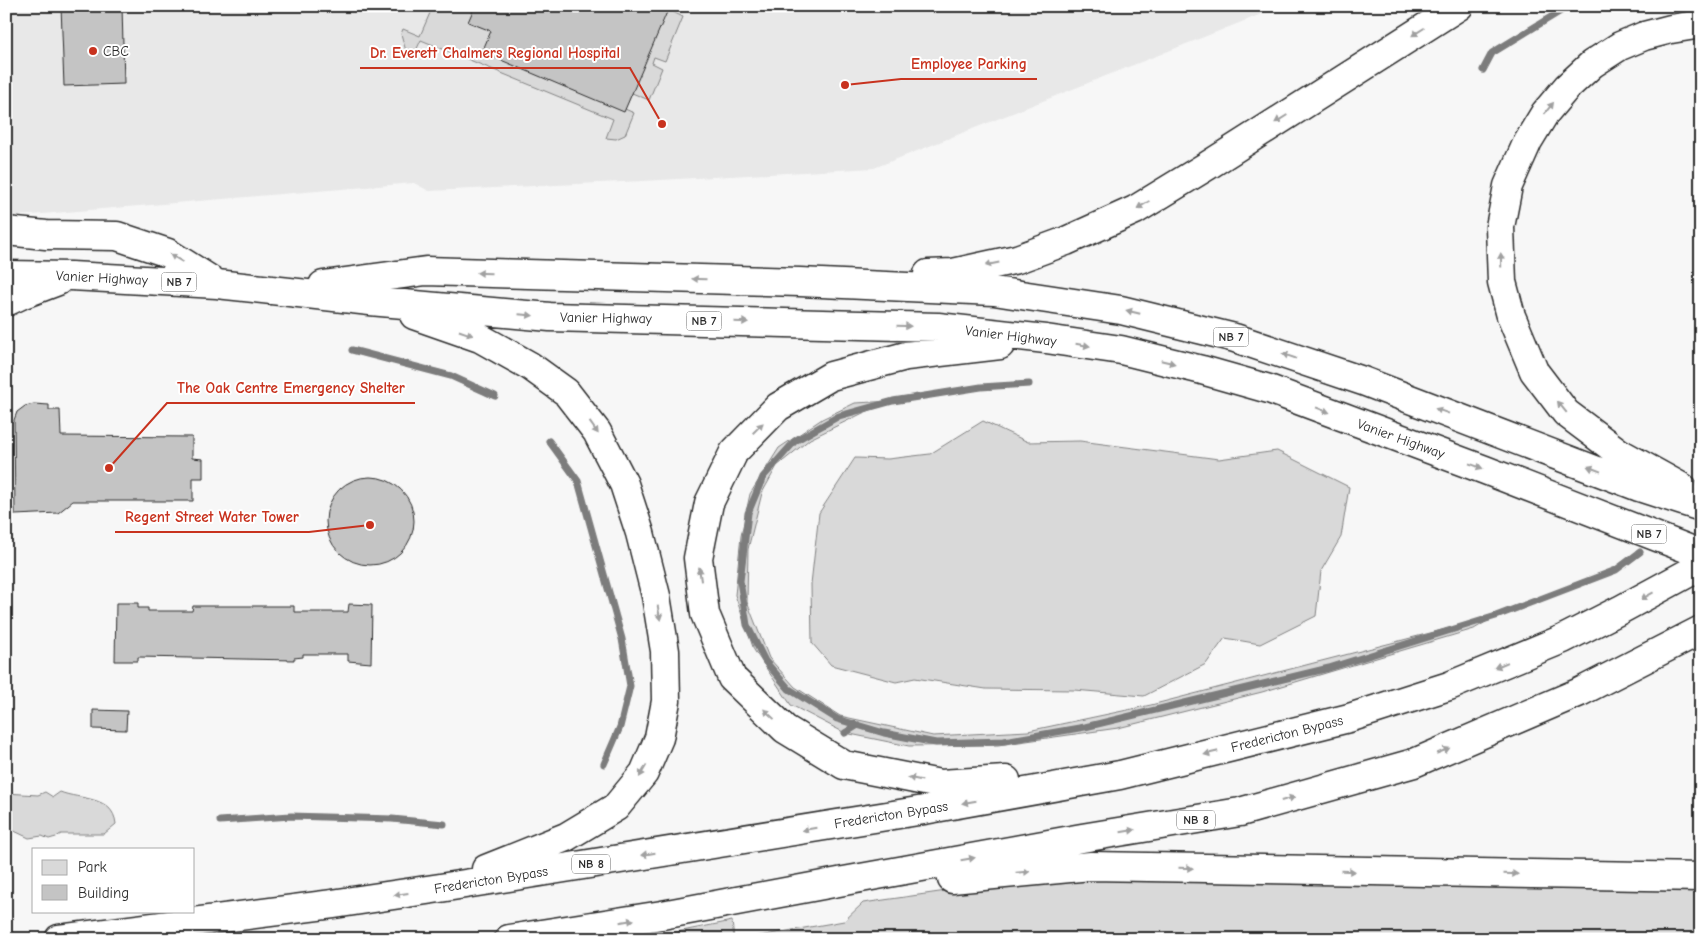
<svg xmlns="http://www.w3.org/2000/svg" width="1707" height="945" viewBox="0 0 1707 945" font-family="'Comic Neue',sans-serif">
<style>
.built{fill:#e8e8e8}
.green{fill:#d9d9d9;stroke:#828282}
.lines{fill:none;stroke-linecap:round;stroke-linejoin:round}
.stream{stroke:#7b7b7b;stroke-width:7}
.building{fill:#c4c4c4;stroke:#2b2b2b}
.highway-casing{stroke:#2b2b2b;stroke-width:31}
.highway{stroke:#fff;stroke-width:28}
.oneway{fill:#a0a0a0}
.poi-dot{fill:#c8321e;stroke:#fff;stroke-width:2}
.labels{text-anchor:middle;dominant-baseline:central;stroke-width:4;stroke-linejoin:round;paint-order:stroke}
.shield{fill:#fff;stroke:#6b6b6b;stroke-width:1}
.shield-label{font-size:12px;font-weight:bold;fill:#2b2b2b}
.poi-label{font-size:14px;fill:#2b2b2b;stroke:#fff;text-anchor:start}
.street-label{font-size:14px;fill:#2b2b2b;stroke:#fff}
.leader{fill:none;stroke:#c8321e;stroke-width:2}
.callout-dot{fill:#c8321e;stroke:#fff;stroke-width:2}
.callout-label{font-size:15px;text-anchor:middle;font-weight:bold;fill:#c8321e;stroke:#fff;stroke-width:4;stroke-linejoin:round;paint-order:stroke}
</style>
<rect width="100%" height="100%" fill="#f7f7f7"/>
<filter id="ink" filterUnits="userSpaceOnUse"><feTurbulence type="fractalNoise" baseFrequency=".02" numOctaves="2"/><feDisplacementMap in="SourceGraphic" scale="10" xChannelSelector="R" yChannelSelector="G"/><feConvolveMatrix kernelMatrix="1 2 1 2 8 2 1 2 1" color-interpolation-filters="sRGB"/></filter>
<g filter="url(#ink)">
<path class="built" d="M6,6h1276l-408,162 -231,13 -214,10 -15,-8 -408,34z"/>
<path class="green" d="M433,6h242l-2,6 10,5 -18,44 -11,-4 -2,6 10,5 -13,32 -17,-7 -7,16 9,4 -9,22 -9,4 -10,-1 7,-19 -192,-79 -8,17 -5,1 -7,-24 2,-5 17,7z
M893,401l-30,12 -53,26 -33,27 -15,27 -14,56 -1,53 22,56 26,29 45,29 93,20 95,-5 123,-26 345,-89 -22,13 -212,63 -144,36 -120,17 -89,1 -64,-13 -54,-28 -37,-55 -19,-55 6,-59 9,-42 29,-46 43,-29 33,-16z
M983,421l45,21 52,-1 139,18 58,-8 72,36 -8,50 -20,34 -5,45 -56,28 -35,-6 -19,26 -62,32 -70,-6 -88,-1 -71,-11 -19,4 -65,-17 -19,-22 -1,-59 8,-71 36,-55 33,1 42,-5z
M45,792l8,5 7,-5c20,8 53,3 56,32l-12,10h-43l-5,3 -7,2 -7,-3 -13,2 -23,-11v-34l32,2z
M1168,879l533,9v51h-959l102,-18 19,-18 125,-18 56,-5z
M732,921l2,18h-89l2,-1z"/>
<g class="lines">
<path class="stream" d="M1483,70l9,-17 77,-47
M352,350l99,26 44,20
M1029,384l-48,3 -88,14 -54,15 -44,25 -32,36 -15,36 -8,68 7,44 18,36 24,28 48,30 47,14 52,10 68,-2 81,-14 244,-59 167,-52 120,-46 24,-18
M549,441l29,40 44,158 8,47 -10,41 -16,37
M845,733l13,-8
M220,821l71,-5 101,3 52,5"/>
</g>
<path class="building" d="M61,6h61l2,78 -60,2z
M475,6h177l15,6 -43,100 -142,-60 9,-21 -23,-9z
M34,404l15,1v5h11l1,26 131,1v21l11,1v19h-10v23h-120l-15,12 -43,2 -1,-95 3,-8 8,-6z
M326 521a44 44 0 1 1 88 0a44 44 0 1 1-88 0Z
M116,603h22v5h10v3h44l1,-5h101v6h54l1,-8 23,1 -1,58 -23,-2v-7h-45v3l-9,1v2l-156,-3v4h-23z
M93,710l34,1 -1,19 -33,-1z"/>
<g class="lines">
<g class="highway-casing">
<path id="highway" d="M6,231l40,4 71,1 51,17 46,29
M928,274l25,-1 64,-14 49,-18 69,-31 72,-44 252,-160
M6,275l65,1 146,8 153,17 180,16 388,10 108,12 75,11 81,20 67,19 216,81 216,84
M323,285l103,-14 374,11 194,9 127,19 114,28 128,43 276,106 62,20
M6,302l15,-7 37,-14
M414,315l66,23 50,28 36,26 31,40 27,52 16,49 16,63 9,55 1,50 -7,37 -15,35 -28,34 -50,30 -80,32
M1000,345l-94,11 -75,20 -53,31 -44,45 -25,51 -11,55 7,56 27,64 53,51 59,36 96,19 66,-4
M1683,488l-65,-36 -52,-39 -32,-42 -23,-55 -9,-34 -2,-55 8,-41 20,-45 17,-28 22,-26 25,-23 28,-18 24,-10 27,-7 30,-5
M952,879l139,-13 610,11
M59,939l274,-35 107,-16 484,-78 196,-35 229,-57 100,-32 114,-47 57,-29 70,-38
M509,939l153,-24 182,-34 238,-43 158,-26 174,-49 166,-71 121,-62"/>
</g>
<use href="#highway" class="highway"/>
</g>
<defs><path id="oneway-solid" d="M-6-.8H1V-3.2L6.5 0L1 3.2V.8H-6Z" transform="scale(1.25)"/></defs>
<g class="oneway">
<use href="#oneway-solid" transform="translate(1418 32) rotate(148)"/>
<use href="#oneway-solid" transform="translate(1549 108) rotate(-51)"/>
<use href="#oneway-solid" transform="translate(1281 119) rotate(148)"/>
<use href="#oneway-solid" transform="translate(1143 205) rotate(149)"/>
<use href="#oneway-solid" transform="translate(176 258) rotate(-149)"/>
<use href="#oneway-solid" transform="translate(1501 260) rotate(-92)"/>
<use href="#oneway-solid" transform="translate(992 264) rotate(168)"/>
<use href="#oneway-solid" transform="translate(484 273) rotate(-178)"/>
<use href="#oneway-solid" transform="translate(699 279) rotate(-178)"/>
<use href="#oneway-solid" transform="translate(1133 312) rotate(-166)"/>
<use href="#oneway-solid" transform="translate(526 315) rotate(5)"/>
<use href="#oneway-solid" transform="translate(741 322) rotate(1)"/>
<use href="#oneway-solid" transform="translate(904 326) rotate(2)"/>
<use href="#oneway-solid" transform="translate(466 333) rotate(19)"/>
<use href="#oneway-solid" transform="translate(1083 345) rotate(9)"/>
<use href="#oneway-solid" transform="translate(1289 356) rotate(-161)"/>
<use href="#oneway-solid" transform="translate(1168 362) rotate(14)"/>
<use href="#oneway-solid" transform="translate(1562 407) rotate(-129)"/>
<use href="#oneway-solid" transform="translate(1323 410) rotate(21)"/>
<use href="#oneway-solid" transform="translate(1442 411) rotate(-160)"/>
<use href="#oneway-solid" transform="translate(594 428) rotate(54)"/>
<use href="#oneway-solid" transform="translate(758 428) rotate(-45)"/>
<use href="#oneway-solid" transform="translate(1476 466) rotate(20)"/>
<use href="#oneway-solid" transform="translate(1594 469) rotate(-159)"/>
<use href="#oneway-solid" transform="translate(700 574) rotate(-98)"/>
<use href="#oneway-solid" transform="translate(1647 596) rotate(151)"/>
<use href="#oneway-solid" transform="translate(659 613) rotate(80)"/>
<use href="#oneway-solid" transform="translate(1501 665) rotate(158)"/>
<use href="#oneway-solid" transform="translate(769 714) rotate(-137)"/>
<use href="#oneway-solid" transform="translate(1443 751) rotate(-23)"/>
<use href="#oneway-solid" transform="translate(1211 753) rotate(166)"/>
<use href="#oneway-solid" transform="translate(643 771) rotate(120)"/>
<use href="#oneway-solid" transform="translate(915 779) rotate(-169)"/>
<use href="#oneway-solid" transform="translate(1288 799) rotate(-16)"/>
<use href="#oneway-solid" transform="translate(969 802) rotate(170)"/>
<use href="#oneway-solid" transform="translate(809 829) rotate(171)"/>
<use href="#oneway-solid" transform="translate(1128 831) rotate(-9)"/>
<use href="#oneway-solid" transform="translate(648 854) rotate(171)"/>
<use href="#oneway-solid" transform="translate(968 859) rotate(-10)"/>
<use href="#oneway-solid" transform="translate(1186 868) rotate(1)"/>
<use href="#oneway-solid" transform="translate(1348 871) rotate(1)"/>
<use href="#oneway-solid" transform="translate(1023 872) rotate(-5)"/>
<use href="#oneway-solid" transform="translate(1511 874) rotate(1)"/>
<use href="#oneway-solid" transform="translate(401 894) rotate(172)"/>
<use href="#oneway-solid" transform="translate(627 921) rotate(-9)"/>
</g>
</g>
<circle class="poi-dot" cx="93" cy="51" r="5"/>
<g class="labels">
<g class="shield">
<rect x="161.5" y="272.5" width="35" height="19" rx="4"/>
<rect x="686.5" y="311.5" width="35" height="19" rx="4"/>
<rect x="1213.5" y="327.5" width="35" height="19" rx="4"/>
<rect x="1631.5" y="524.5" width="35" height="19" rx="4"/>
<rect x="1177" y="810.5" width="38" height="19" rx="4"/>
<rect x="572" y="854.5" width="38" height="19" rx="4"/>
</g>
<g class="shield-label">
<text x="179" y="282">NB 7</text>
<text x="704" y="321">NB 7</text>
<text x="1231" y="337">NB 7</text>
<text x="1649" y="534">NB 7</text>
<text x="1196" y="820">NB 8</text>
<text x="591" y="864">NB 8</text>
</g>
<g class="poi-label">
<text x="103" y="51">CBC</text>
</g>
<g class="street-label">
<text transform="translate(102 278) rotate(3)">Vanier Highway</text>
<text transform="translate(606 318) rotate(1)">Vanier Highway</text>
<text transform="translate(1011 336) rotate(7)">Vanier Highway</text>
<text transform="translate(1401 439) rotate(20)">Vanier Highway</text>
<text transform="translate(1287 734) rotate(-14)">Fredericton Bypass</text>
<text transform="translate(891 815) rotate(-9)">Fredericton Bypass</text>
<text transform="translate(491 880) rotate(-9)">Fredericton Bypass</text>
</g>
</g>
<path class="leader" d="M662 124L630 68H360M845 85L901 79H1037M109 468L167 403H415M370 525L309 532H115"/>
<g class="callout-dot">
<circle cx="662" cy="124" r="5"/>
<circle cx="845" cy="85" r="5"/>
<circle cx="109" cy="468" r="5"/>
<circle cx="370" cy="525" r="5"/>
</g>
<g class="callout-label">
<text x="495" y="58">Dr. Everett Chalmers Regional Hospital</text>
<text x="969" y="69">Employee Parking</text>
<text x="291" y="393">The Oak Centre Emergency Shelter</text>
<text x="212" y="522">Regent Street Water Tower</text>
</g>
<rect width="1707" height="945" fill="none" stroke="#fff" stroke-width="25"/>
<rect x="12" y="12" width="1682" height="920" fill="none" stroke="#2b2b2b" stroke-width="2" filter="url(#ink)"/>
<rect x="32" y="848" width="162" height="65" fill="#ffffff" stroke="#aaaaaa"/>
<rect x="42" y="860" width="25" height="15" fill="#d9d9d9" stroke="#aaaaaa"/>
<text x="78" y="872" font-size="15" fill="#2b2b2b">Park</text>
<rect x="42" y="885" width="25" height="15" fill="#c4c4c4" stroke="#aaaaaa"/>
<text x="78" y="898" font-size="15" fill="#2b2b2b">Building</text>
</svg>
